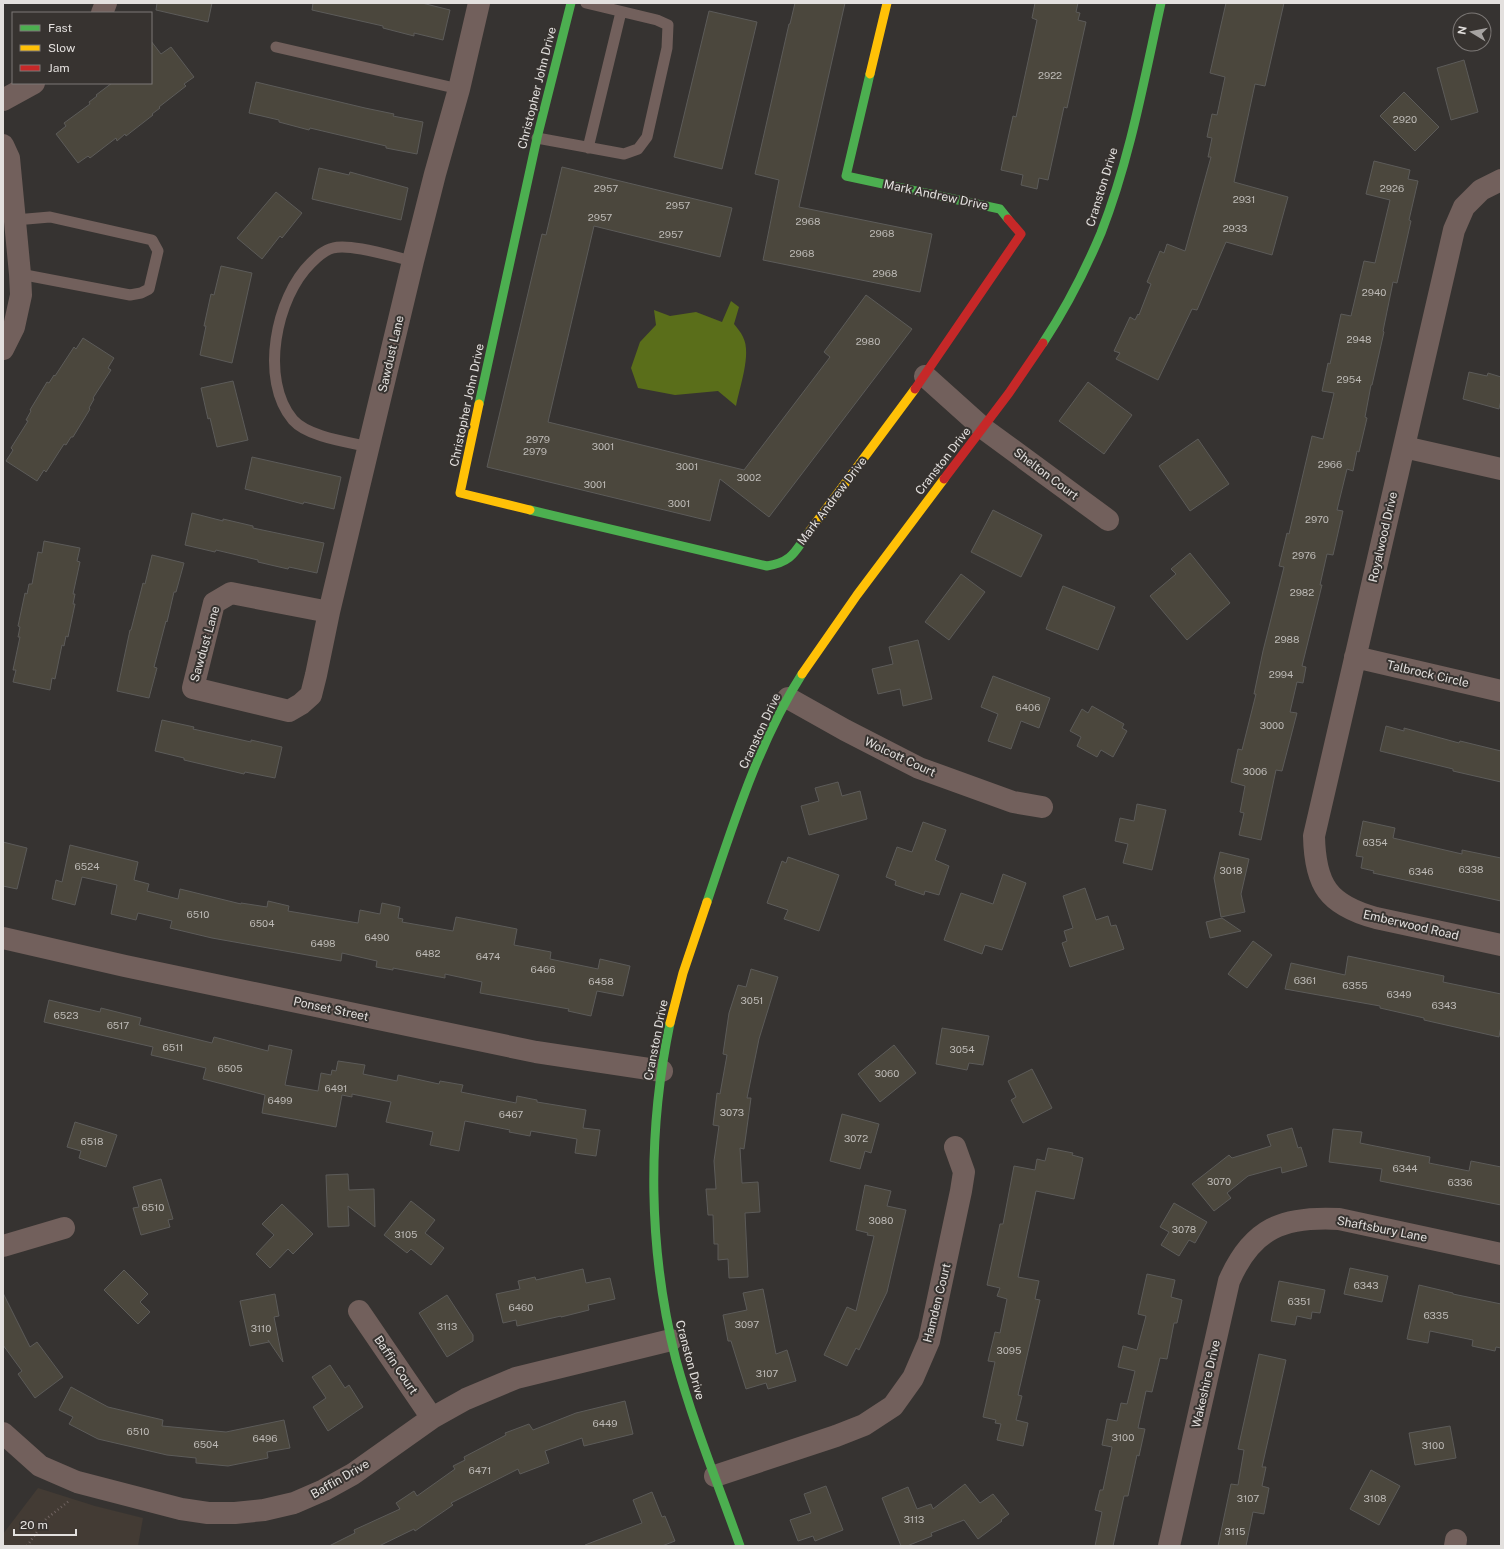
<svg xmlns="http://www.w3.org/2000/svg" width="1504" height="1549" viewBox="0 0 1504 1549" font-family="'Public Sans',sans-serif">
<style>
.built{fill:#433b34}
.water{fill:#5a6e1a}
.building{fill:#4b473d;stroke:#5c5b59}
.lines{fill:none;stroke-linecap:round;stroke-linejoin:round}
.path{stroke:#706461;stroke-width:2.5;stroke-dasharray:1 3;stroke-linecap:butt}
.lane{stroke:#72605c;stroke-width:11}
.street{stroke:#72605c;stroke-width:22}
.fast{stroke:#4caf50;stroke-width:9}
.slow{stroke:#ffc107;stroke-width:9}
.jam{stroke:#c62828;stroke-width:9}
.labels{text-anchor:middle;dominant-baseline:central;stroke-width:4;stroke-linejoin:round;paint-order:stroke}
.number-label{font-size:10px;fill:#bdbab6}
.street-label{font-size:12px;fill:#e3e0de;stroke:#373330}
</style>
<rect width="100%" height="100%" fill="#363331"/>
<path class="built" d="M38,1488l57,18 48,12 -5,28h-135v-12z"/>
<path class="water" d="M731,301l8,6 -5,17c3,4 7,8 9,13 9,17 -4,51 -7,69l-18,-15 -43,4 -37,-7 -7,-20 9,-26 16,-17 -2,-15 16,6 26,-4 26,10z"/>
<path class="building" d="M157,3h55l-4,19 -52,-12z
M313,3h109l28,7 -7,30 -29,-7v3l-31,-8v-2l-71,-16z
M795,3h50l-46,204 133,27 -12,58 -157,-32 16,-80 -24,-6 34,-150h1z
M1035,3h43l-2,9 4,1 -2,7 8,2 -19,86 -3,-1 -16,73 -9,-2 -2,11 -16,-4 2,-10 -22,-5 12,-54 3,1 21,-97 -5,-2z
M1226,3h58l-19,83 -10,-2 -21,98 54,15 -16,58 -46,-13 -29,68 -5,-1 -34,71 -42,-21 4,-6 -6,-2 16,-34 5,3 3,-6 1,1 12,-31 -4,-2 13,-31 4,2 3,-9 18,7 26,-94h-3l4,-19 -5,-1 5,-23 5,1 8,-38 -15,-4z
M709,11l48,11 -35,147 -48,-12z
M151,41l10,13 10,-7 23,30 -10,7 2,2 -27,21 1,1 -8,6 1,1 -27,21 -1,-2 -8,7 -1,-3 -26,20 -2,-2 -10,7 -22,-29 10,-8 -2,-3 26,-19 -1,-2 8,-6 -1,-1 16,-12h39z
M1464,60l14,52 -27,8 -14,-52z
M256,82l109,26 29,6 -1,2 30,6 -6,32 -31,-6v-2l-76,-18 -1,2 -30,-8v-2l-30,-7z
M1404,92l35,35 -24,24 -35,-35z
M1374,161l36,9 -2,9 10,2 -9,39 2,1 -14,62 -4,-1 -10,49 1,1 -12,53h-1l-6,32 2,1 -8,34 -2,-1 -4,20 -6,-2 -10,41 6,1 -10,44 -6,-1 -7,31h2l-20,81 4,1 -3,16 -6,-1 -7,30 7,1 -15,58 -6,-1 -15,70 -22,-5 5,-22 -4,-1 5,-26 -14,-4 7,-33 4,1 14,-56h-2l9,-43 21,-84 -5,-1 8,-33 2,1 23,-98 11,3 11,-46 -12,-2 6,-28 2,1 11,-50 10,2 13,-55 11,2 15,-63 -24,-6z
M562,167l170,41 -12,49 -126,-31 -46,196 196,48 86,-113 -6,-5 42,-57 46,34 -143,188 -49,-38 -10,42 -223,-54 55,-233 4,1z
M319,168l30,7 1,-3 58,16 -7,32 -89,-21z
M276,192l26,21 -20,25 -2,-2 -18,23 -25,-21z
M221,266l31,7 -20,90 -32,-8 6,-29h-2l7,-32 3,1z
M83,338l31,20 -6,10 3,2 -18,28 1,1 -5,9 1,1 -17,28h-2l-5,8 -2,-1 -18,28 -2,-2 -7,11 -31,-20 7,-11 -2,-2 17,-27 -2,-1 5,-9 -1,-1 17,-28 2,1 5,-8 1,1 19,-29 2,2z
M1469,372l18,4 1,-3 13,4v23l-2,9 -36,-10z
M233,381l15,59 -31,7 -7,-29 -2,1 -7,-31z
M1088,382l44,33 -28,39 -45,-33z
M1198,439l31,45 -39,27 -31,-45z
M252,457l89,20 -7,32 -30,-7 -1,2 -58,-15z
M993,510l49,25 -21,42 -50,-25z
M192,513l31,8v-2l30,7v2l71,15 -7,30 -28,-6 -1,2 -30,-7v-2l-42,-10 -1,2 -30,-7z
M44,541l36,7 -3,13 3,1 -7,32h2l-2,10h2l-7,33 -2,-1 -2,10 -2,-1 -7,34 -3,-1 -2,12 -37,-8 3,-12h-3l7,-33h-2l2,-10 -2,-1 7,-33 2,1 2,-10h3l6,-32 4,1z
M1190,553l40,50 -43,37 -37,-44 26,-22 -5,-5z
M152,555l32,8 -8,29h-2l-7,30 -1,-1 -12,46 3,1 -8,30 -32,-7 13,-61h1l12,-47 2,1z
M961,574l24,18 -36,48 -24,-18z
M1063,586l52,21 -17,43 -52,-21z
M918,640l14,59 -29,7 -3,-17 -22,5 -6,-25 21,-5 -4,-17z
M993,676l57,22 -11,30 -18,-7 -10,28 -23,-8 10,-27 -17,-7z
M1092,706l32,18 -2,4 5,3 -14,26 -12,-7 -4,7 -20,-11 4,-9 -11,-6 12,-22 6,4z
M162,720l32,7 -1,2 58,13v-2l31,7 -7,31 -30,-6 -1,2 -60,-14v-2l-29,-7z
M1386,726l18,5v-3l55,15 1,-2 41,10v31l-48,-11v-2l-73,-18z
M838,782l4,14 18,-5 7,28 -58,16 -8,-29 18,-5 -4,-13z
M1137,804l29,6 -14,60 -29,-7 5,-19 -13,-3 5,-23 14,3z
M1363,821l32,7 -2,10 69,16v-4l39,8v43l-128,-28 1,-2 -13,-3 2,-11 -7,-1z
M923,822l23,8 -11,30 14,6 -10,29 -14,-4 -1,4 -29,-10 1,-4 -10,-4 11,-30 15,5z
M3,842l24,6 -10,41 -14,-3z
M70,845l68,17 -4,18 15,4 -2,7 31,8 2,-10 61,15v-1l26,4 1,-6 21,5 -1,5 70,12 2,-13 20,4 2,-11 18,4 -2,11 5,1 -1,3 51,9 3,-14 61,12 -3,16 37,7 -1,7 48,10 2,-10 30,7 -7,30 -26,-5 -6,25 -23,-5 1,-2 -89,-16 2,-11 -37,-8v4l-52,-10v2l-17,-3 1,-6 -35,-8 -1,8 -129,-23 -42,-10 2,-7 -34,-8 -2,7 -25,-6 6,-29 -35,-8 -7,28 -23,-6 4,-19 6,2z
M1220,852l29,7 -8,35 4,18 -24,5 -7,-39z
M788,857l51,18 -20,56 -35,-12 4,-9 -21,-7 15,-42 4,2z
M1003,874l23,9 -24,67 -17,-5 -3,9 -38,-14 17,-47 32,11z
M1085,888l11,32 12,-4 3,10 5,-1 8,24 -54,18 -8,-24 5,-2 -3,-10 9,-3 -10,-32z
M1222,918l19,13 -31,7 -4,-16z
M1253,941l19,14 -25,33 -19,-14z
M1348,956l96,20 -1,6 58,12v32l-2,11 -75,-17v-2l-44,-10v-2l-95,-17 6,-26 54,12z
M751,969l27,8 -19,62 -12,59h4l-7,51 -4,-1 2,35 16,-1 2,30 -15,1 3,64 -19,1 -1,-19 -10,1v-16h-4l-1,-29h-5l-2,-26h10l-2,-28 5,-35 -6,-1 4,-32 3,1 7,-39 -4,-1 6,-41 9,-28 8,2z
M49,1000l51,12 1,-4 40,10 -2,7 73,18 2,-6 54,14 1,-6 23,5 -7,35 33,6 3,-18 10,2 1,-5 4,1 2,-10 27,4 -2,9 34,7 1,-6 41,9 1,-3 23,4 -2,7 55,11 1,-7 20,4v2l49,8 -3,18 17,2 -4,26 -21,-3 2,-14 -46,-8 -1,5 -21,-4 1,-2 -45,-9 -6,30 -29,-6 3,-13 -47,-10 5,-20 -39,-8v3l-10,-2 -6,32 -74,-14 3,-18 -62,-16 3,-11 -55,-13 2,-8 -109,-25z
M942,1028l47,8 -6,29 -14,-2 -2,7 -31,-6z
M894,1045l22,28 -36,29 -22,-28z
M1032,1069l20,39 -29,15 -12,-23 5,-3 -8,-16z
M842,1114l37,10 -8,29 -6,-2 -5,18 -30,-8z
M75,1122l42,13 -11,32 -27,-9 2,-7 -14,-4z
M1292,1128l6,20 3,-1 6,19 -25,7 -1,-6 -33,9 -21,17 4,5 -17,13 -22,-27 37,-29 3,3 39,-12 -4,-11z
M1333,1129l29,3 -2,11 70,14 -1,6 40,8 2,-10 30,6v38l-121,-24 2,-12 -53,-7z
M1048,1148l25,5 -1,2 11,3 -9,41 -38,-8 -18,86 21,4 -4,18 5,1 -22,95 4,1 -6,24 12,3 -5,23 -26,-6 4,-16 -6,-1 1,-3 -13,-3 12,-55 -7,-1 7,-29 5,1 7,-34 -10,-3 3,-8 -13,-3 13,-61h3l11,-58 21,4 2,-11 8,2z
M348,1174l1,16 25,-1 1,38 -27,-21 1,20 -21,1 -2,-52z
M161,1179l12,40 -5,1 2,7 -29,8 -8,-27 6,-1 -6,-20z
M865,1185l26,6 -4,15 19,4 -19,82 -28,58 -3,-2 -9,18 -23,-11 23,-48 9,4 18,-75 -7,-1 1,-2 -12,-3z
M411,1201l24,19 -10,13 19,15 -13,17 -20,-16 -4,4 -23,-18z
M1174,1203l33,19 -12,21 -6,-3 -10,16 -18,-11 8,-13 -9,-5z
M282,1204l31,30 -20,20 -5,-5 -18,19 -14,-14 18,-19 -12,-11z
M1350,1268l38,8 -6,26 -38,-8z
M583,1269l3,14 24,-5 5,21 -27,6 1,5 -28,7v-1l-44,10 -1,-6 -13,3 -7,-29 24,-5 -2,-8 17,-4 1,3z
M124,1270l24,24 -8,8 10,10 -12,12 -34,-34z
M1147,1274l28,6 -4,17 11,3 -5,23h-3l-7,36 -7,-1 -8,34 -6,-1 -8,37 7,1 -6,27 -2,-1 -9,41h-4l-11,50h-18l7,-34 -7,-2 5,-20h3l9,-43 -10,-2 5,-26 10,2 4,-18 6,1 8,-33 -17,-4 5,-21 14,4 9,-34 -8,-2z
M1279,1281l46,9 -5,23 -8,-1 -1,7 -14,-3 -2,9 -24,-4z
M1419,1285l34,8v1l48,10v44l-5,-1 -1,4 -23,-5 1,-6 -43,-9 -2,12 -21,-4z
M763,1289l13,65 11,-4 9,31 -28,8 -2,-6 -20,6 -15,-48h-3l-5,-26 24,-5 -4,-17z
M3,1293l27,54 7,-5 26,35 -28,21 -17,-24 4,-3 -19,-26z
M275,1294l4,22 -5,1 9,45 -15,-22 1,2 -19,4 -10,-45z
M447,1295l26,40v6l-26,16 -28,-44z
M1259,1354l27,6 -24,107h4l-4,19 7,2 -5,26 -11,-2 -7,34h-28l13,-62 7,1 6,-35 -6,-1z
M330,1365l15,23 4,-3 14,22 -35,24 -15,-24 13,-9 -14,-21z
M71,1387l37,20 55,13 -1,6 64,6 58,-12 6,28 -23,4 1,6 -40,8 -32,-3v-5l-29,-3 -69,-16 -29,-15 4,-7 -14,-7z
M625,1401l8,33 -49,12 -2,-8 -37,13 4,12 -29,11 -2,-5 -67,34 2,2 -38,26 -1,-2 -35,17h-50l26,-13 -1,-3 46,-21 -4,-6 18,-12 3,5 38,-27 -2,-3 12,-6 -1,-3 42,-22 -1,-2 24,-9 4,6 43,-17z
M1450,1426l6,32 -41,7 -6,-32z
M1371,1470l29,16 -21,39 -29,-16z
M965,1484l15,19 13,-9 16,20 -8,6 1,1 -24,18 -14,-19 -33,13 1,3 -25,10h-6l-19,-48 26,-11 9,22 14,-5 2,5z
M826,1486l17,44 -28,11 -2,-5 -15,5 -8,-21 21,-7 -7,-19z
M652,1492l10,25 3,-1 10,25 -13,5h-77v-1l57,-22 -9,-23z"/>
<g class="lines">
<path class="path" d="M27,1546l19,-27 23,-18"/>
<path class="lane" d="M276,47l183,42
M537,138l87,16 14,-5 9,-12 20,-89 1,-23 -11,-5 -71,-17
M588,148l33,-136
M15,220l35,-3 102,23 6,11 -9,38 -8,4 -11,2 -110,-21
M370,447c-22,-5 -62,-10 -77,-27 -34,-40 -17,-123 18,-157 6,-6 13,-13 22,-15 17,-5 61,9 80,13"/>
<path class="street" d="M102,13l4,-10
M3,100l31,-17
M3,145l6,13 11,116 1,21 -7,32 -11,22
M1501,180l-20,10 -17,17 -10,23 -140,606c1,49 14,69 62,82l125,27
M925,376l59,53 124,91
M1404,447l97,22
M329,612l-98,-19 -17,10 -21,85 96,23 12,-7 10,-9 5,-20 13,-63 84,-351 22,-87 24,-85 20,-86
M1355,657l146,34
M788,698l57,32 74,38 94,34 29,5
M3,938l122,28 411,86 126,19
M3,1246l61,-18
M359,1311l73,107
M3,1433l37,33 37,16 104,27 27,4h27l29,-3 30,-7 30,-13 29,-16 79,-56 34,-19 50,-21 155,-38
M715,1476l121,-40 28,-11 29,-19 20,-28 16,-37 32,-150 3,-19 -9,-25
M1169,1546l60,-265c23,-53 54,-65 110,-62l162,35
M1455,1546l1,-6"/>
<path class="fast" d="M870,74l-24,102 154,33 8,10
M1043,343c23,-35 42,-72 58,-110 29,-74 43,-153 60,-230
M479,404l58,-266 34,-135
M530,510l237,56c26,-4 28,-15 42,-34
M707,902c26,-77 51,-159 95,-228
M670,1023c-23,111 -22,227 6,337 17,63 42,124 64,186"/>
<path class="slow" d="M870,74l17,-71
M479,404l-19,89 70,17
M809,532l106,-143
M802,674l55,-79 87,-116
M670,1023l13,-50 24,-71"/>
<path class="jam" d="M915,389l106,-155 -13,-15
M944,479l65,-86 34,-50"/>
</g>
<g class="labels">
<g class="number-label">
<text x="1050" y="75">2922</text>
<text x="1405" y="119">2920</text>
<text x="606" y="188">2957</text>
<text x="1392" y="188">2926</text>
<text x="1244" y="199">2931</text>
<text x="678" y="205">2957</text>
<text x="600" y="217">2957</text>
<text x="808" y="221">2968</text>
<text x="1235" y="228">2933</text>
<text x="882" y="233">2968</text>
<text x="671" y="234">2957</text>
<text x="802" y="253">2968</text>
<text x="885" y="273">2968</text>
<text x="1374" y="292">2940</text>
<text x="1359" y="339">2948</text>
<text x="868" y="341">2980</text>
<text x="1349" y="379">2954</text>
<text x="538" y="439">2979</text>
<text x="603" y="446">3001</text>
<text x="535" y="451">2979</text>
<text x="1330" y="464">2966</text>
<text x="687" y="466">3001</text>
<text x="749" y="477">3002</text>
<text x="595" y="484">3001</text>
<text x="679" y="503">3001</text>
<text x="1317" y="519">2970</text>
<text x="1304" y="555">2976</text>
<text x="1302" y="592">2982</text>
<text x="1287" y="639">2988</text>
<text x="1281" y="674">2994</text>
<text x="1028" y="707">6406</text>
<text x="1272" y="725">3000</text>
<text x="1255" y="771">3006</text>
<text x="1375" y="842">6354</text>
<text x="87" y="866">6524</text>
<text x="1471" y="869">6338</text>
<text x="1231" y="870">3018</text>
<text x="1421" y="871">6346</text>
<text x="198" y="914">6510</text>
<text x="262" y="923">6504</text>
<text x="377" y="937">6490</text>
<text x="323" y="943">6498</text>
<text x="428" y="953">6482</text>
<text x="488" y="956">6474</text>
<text x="543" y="969">6466</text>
<text x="1305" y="980">6361</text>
<text x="601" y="981">6458</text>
<text x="1355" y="985">6355</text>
<text x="1399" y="994">6349</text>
<text x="752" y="1000">3051</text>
<text x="1444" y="1005">6343</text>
<text x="66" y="1015">6523</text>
<text x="118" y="1025">6517</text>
<text x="173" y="1047">6511</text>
<text x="962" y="1049">3054</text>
<text x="230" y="1068">6505</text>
<text x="887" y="1073">3060</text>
<text x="336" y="1088">6491</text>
<text x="280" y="1100">6499</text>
<text x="732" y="1112">3073</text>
<text x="511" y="1114">6467</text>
<text x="856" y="1138">3072</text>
<text x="92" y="1141">6518</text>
<text x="1405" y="1168">6344</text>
<text x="1219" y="1181">3070</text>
<text x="1460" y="1182">6336</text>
<text x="153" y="1207">6510</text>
<text x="881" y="1220">3080</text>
<text x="1184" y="1229">3078</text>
<text x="406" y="1234">3105</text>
<text x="1366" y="1285">6343</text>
<text x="1299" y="1301">6351</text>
<text x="521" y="1307">6460</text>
<text x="1436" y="1315">6335</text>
<text x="747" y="1324">3097</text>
<text x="447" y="1326">3113</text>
<text x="261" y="1328">3110</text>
<text x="1009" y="1350">3095</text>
<text x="767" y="1373">3107</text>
<text x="605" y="1423">6449</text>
<text x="138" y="1431">6510</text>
<text x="1123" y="1437">3100</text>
<text x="265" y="1438">6496</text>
<text x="206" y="1444">6504</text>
<text x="1433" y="1445">3100</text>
<text x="480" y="1470">6471</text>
<text x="1248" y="1498">3107</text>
<text x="1375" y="1498">3108</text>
<text x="914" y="1519">3113</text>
<text x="1235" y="1531">3115</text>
</g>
<g class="street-label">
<text transform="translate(537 88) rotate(-76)">Christopher John Drive</text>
<text transform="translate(1102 187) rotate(-73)">Cranston Drive</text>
<text transform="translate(936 195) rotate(12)">Mark Andrew Drive</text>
<text transform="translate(391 354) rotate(-77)">Sawdust Lane</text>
<text transform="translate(467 405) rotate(-78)">Christopher John Drive</text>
<text transform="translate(943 461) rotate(-52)">Cranston Drive</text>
<text transform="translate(1046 474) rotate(37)">Shelton Court</text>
<text transform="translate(832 501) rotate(-53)">Mark Andrew Drive</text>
<text transform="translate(1383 537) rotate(-77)">Royalwood Drive</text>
<text transform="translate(205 644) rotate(-74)">Sawdust Lane</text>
<text transform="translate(1428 674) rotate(13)">Talbrock Circle</text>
<text transform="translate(760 731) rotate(-65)">Cranston Drive</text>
<text transform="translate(900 757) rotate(25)">Wolcott Court</text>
<text transform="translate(1411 925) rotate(13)">Emberwood Road</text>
<text transform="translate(331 1009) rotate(12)">Ponset Street</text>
<text transform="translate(656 1040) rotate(-79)">Cranston Drive</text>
<text transform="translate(1382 1229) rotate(11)">Shaftsbury Lane</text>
<text transform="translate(937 1303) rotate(-76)">Hamden Court</text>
<text transform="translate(690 1360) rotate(75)">Cranston Drive</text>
<text transform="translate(396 1365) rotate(56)">Baffin Court</text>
<text transform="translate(1206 1384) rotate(-77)">Wakeshire Drive</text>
<text transform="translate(340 1479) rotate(-30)">Baffin Drive</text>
</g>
</g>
<rect width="1504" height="1549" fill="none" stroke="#e3e0de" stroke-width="8"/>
<rect x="12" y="12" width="140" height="72" fill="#373330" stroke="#7c7876"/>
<rect x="20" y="25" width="20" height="6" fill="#4caf50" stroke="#7c7876"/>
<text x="48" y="32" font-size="12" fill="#e3e0de">Fast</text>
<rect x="20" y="45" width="20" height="6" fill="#ffc107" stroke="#7c7876"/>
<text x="48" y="52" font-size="12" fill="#e3e0de">Slow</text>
<rect x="20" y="65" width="20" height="6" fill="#c62828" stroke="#7c7876"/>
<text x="48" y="72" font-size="12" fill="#e3e0de">Jam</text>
<g transform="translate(1472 32) rotate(280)"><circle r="19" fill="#373330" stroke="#7c7876"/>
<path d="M0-3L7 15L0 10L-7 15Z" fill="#a6a3a1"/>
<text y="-6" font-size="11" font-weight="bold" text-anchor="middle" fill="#e3e0de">N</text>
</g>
<path d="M14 1529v6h62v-6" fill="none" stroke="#e3e0de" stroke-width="2"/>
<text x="20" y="1529" font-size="12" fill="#e3e0de" stroke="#373330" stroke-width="3" paint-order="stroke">20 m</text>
</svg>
